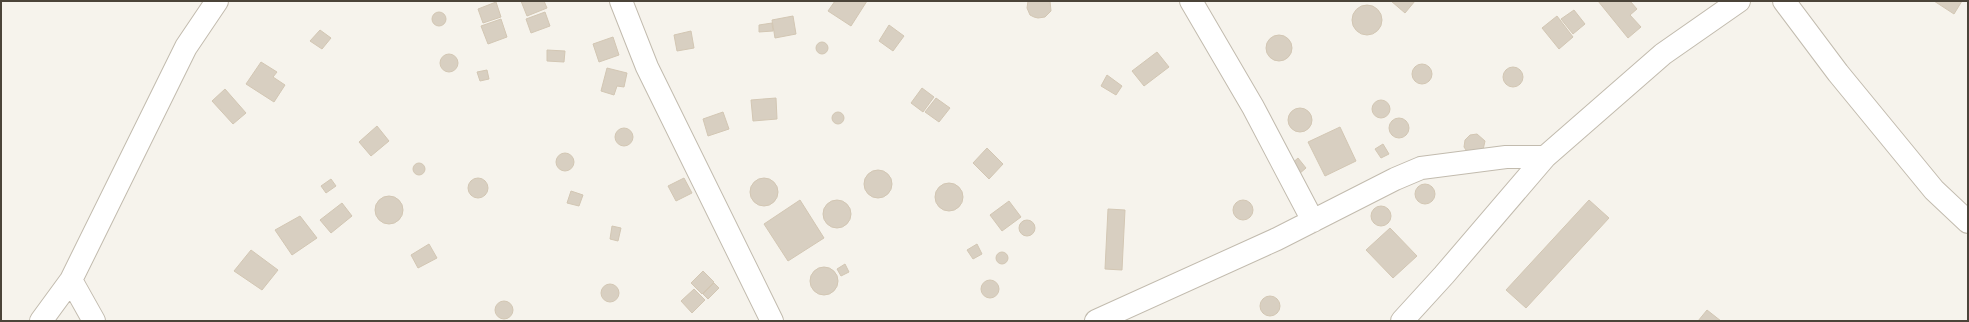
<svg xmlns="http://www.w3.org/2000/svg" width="1969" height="322" viewBox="0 0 1969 322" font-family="Helvetica,sans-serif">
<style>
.building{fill:#d8cfc1;stroke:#d3c7b4}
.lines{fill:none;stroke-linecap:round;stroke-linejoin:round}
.minor-casing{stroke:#c2bbae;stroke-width:24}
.minor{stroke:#fff;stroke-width:22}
</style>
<rect width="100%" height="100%" fill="#f6f3ec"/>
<path class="building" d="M521,1h23l3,7 -20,8z
M835,1h32l-16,25 -23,-15z
M1028,1h22l1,10 -6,6 -7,1 -4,-1 -4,-2 -3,-7z
M1391,1h24l-10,12z
M1598,1h32l7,8 -7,6 11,12 -13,11z
M1934,1h28l-8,13z
M496,2l5,15 -18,6 -5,-14z
M1352 20a15 15 0 1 1 30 0a15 15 0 1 1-30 0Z
M1574,10l11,14 -12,10 -12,-15z
M432 19a7 7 0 1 1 14 0a7 7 0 1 1-14 0Z
M545,12l5,14 -19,7 -5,-14z
M793,16l3,18 -21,4 -3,-18z
M1557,16l16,21 -14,12 -17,-21z
M501,19l6,18 -19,7 -7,-18z
M772,23l1,8 -14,1v-7z
M889,25l15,11 -11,15 -14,-10z
M320,30l11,8 -9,11 -12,-8z
M691,31l3,17 -17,3 -3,-16z
M1266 48a13 13 0 1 1 26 0a13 13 0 1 1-26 0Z
M613,37l6,18 -20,7 -6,-18z
M816 48a6 6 0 1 1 12 0a6 6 0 1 1-12 0Z
M547,50l18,1 -1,11 -17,-1z
M1157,52l12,15 -25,19 -12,-15z
M440 63a9 9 0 1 1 18 0a9 9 0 1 1-18 0Z
M261,62l16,10 -4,5 12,8 -11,17 -28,-18z
M1412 74a10 10 0 1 1 20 0a10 10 0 1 1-20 0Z
M1503 77a10 10 0 1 1 20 0a10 10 0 1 1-20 0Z
M607,68l20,5 -3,14 -7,-1 -3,9 -13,-4z
M487,70l2,9 -9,2 -3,-9z
M1107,75l15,11 -6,9 -15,-9z
M922,88l12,9 -11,15 -12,-9z
M225,89l21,24 -13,11 -21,-23z
M776,98l1,21 -24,2 -2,-21z
M936,98l14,10 -11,14 -14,-10z
M1372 109a9 9 0 1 1 18 0a9 9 0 1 1-18 0Z
M1288 120a12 12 0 1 1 24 0a12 12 0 1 1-24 0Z
M832 118a6 6 0 1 1 12 0a6 6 0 1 1-12 0Z
M723,112l6,17 -21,7 -5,-17z
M1389 128a10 10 0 1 1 20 0a10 10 0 1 1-20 0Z
M377,126l12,15 -18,15 -12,-14z
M1340,127l16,34 -31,15 -17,-34z
M615 137a9 9 0 1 1 18 0a9 9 0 1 1-18 0Z
M1477,134l8,7 -2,9 -15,3 -4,-6 1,-7 5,-5z
M1383,144l6,10 -8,4 -6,-9z
M987,148l16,16 -14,15 -16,-16z
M556 162a9 9 0 1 1 18 0a9 9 0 1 1-18 0Z
M1298,158l8,10 -7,6 -9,-9z
M413 169a6 6 0 1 1 12 0a6 6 0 1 1-12 0Z
M864 184a14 14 0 1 1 28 0a14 14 0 1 1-28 0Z
M468 188a10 10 0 1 1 20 0a10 10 0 1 1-20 0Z
M750 192a14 14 0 1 1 28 0a14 14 0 1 1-28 0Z
M684,178l8,15 -16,8 -8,-15z
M331,179l5,7 -10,7 -5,-7z
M935 197a14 14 0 1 1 28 0a14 14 0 1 1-28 0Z
M1415 194a10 10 0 1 1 20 0a10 10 0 1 1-20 0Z
M571,191l12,4 -4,11 -12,-3z
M375 210a14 14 0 1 1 28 0a14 14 0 1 1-28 0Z
M1233 210a10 10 0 1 1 20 0a10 10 0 1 1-20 0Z
M800,200l24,38 -36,23 -24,-37z
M1589,200l20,18 -83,90 -20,-18z
M823 214a14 14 0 1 1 28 0a14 14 0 1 1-28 0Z
M1009,201l12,16 -19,14 -12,-16z
M342,203l10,13 -21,17 -11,-13z
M1371 216a10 10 0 1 1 20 0a10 10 0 1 1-20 0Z
M1108,209l17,1 -3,60 -17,-1z
M300,216l17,22 -25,17 -17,-25z
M1019 228a8 8 0 1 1 16 0a8 8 0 1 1-16 0Z
M612,226l9,2 -3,13 -8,-2z
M1390,228l27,28 -24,22 -27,-28z
M429,244l8,14 -19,10 -7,-13z
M977,244l5,10 -9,5 -6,-9z
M251,250l27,20 -16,20 -28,-19z
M996 258a6 6 0 1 1 12 0a6 6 0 1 1-12 0Z
M845,264l4,8 -8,4 -4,-7z
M810 281a14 14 0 1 1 28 0a14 14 0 1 1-28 0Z
M703,271l11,11 -12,12 -11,-11z
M981 289a9 9 0 1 1 18 0a9 9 0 1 1-18 0Z
M714,283l5,5 -11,11 -5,-5z
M601 293a9 9 0 1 1 18 0a9 9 0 1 1-18 0Z
M694,289l11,11 -13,13 -11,-12z
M1260 306a10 10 0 1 1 20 0a10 10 0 1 1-20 0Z
M495 310a9 9 0 1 1 18 0a9 9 0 1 1-18 0Z
M1707,310l14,11h-23z"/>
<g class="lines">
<g class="minor-casing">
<path id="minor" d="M621,1l26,66 125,254
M1191,1l62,106 60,114
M1784,1l54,72 96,117 34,32
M71,280l23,41
M41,321l30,-41 115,-233 31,-46
M1096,321l181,-82 118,-60 26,-11 85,-11h39
M1402,321l42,-46 101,-118 118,-103 76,-53"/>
</g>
<use href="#minor" class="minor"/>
</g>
<rect width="1969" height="322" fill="none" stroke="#4b4439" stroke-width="4"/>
</svg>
